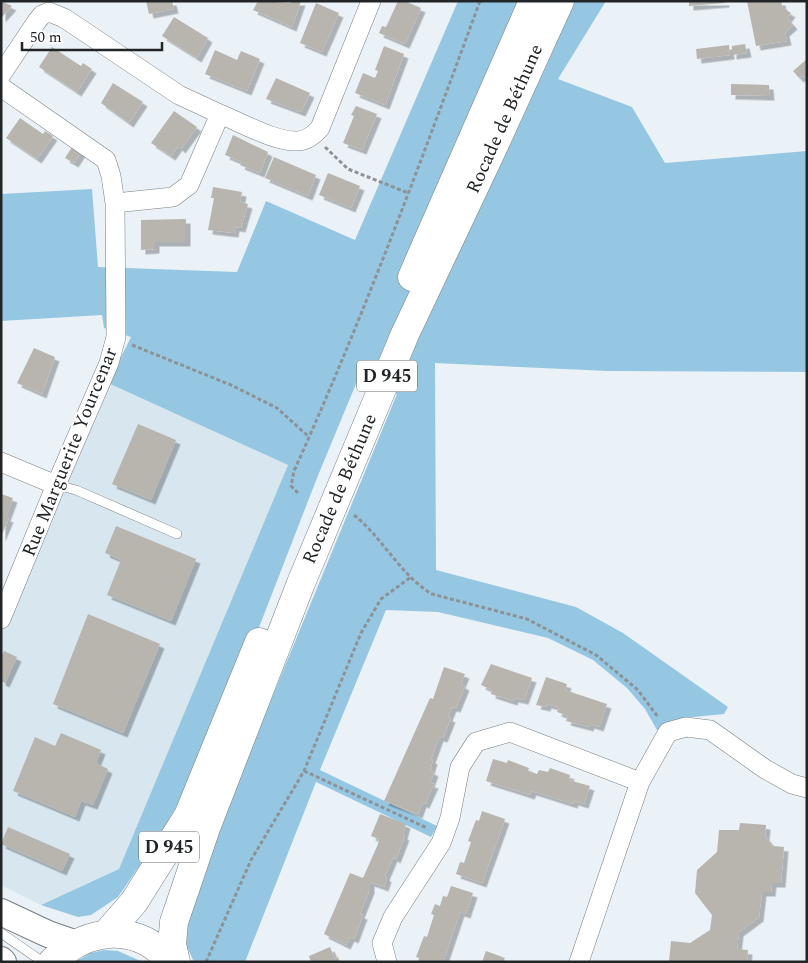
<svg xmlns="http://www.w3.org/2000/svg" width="808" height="963" viewBox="0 0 808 963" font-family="Spectral,serif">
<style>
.built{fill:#d7e6ef}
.green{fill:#95c7e2}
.building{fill:#b8b5ae;filter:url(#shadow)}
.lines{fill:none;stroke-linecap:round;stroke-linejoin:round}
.lane-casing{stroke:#777e82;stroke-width:10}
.street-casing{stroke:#777e82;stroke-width:20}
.secondary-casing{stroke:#777e82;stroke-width:28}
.primary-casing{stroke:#777e82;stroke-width:29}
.path{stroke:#8d9296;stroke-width:3;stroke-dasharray:4 2.5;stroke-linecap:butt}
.lane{stroke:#fff;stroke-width:9}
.street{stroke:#fff;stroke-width:19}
.secondary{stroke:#fff;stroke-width:26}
.primary{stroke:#fff;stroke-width:28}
.labels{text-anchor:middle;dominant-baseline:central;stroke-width:4.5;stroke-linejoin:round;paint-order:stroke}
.shield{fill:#fff;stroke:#646668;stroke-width:1}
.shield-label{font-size:18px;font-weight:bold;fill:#222527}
.street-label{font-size:19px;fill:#222527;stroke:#fff}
</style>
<defs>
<filter id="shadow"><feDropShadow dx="4.5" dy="4.5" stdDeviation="0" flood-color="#0004"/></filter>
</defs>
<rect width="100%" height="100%" fill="#ebf2f7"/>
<path class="built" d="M108,383l180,82 -169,404 -78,36 -40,-20v-255z"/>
<path class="green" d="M458,1h148l-48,78 74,28 33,56 142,-12v221l-199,-1 -173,-8 1,207 140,37 47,26 105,74 -4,7 -41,4 -26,12 -12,-21 -18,-21 -34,-28 -45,-22 -110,-26 -52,-2 -66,160 117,56 -6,11 -115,-55 -71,180h-51l-12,-26 12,-49 203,-493 -39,-15 -41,99 -94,242 -61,113 -44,64 -27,18 -13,2 -37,-12 78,-36 169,-404 -180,-82 23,-46 -27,-9 -2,-13 -101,6v-127l91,-5 6,78 139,5 29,-71 89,39z
M104,950l14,1 25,11h-69l17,-9z"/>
<path class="building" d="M1,1l11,5 -11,12z
M146,1h26l2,8 -25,5z
M258,1l32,2 1,-2h10l-9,26 -39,-17z
M398,1h7l16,7 -16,36 -26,-11 3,-7 4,1z
M689,1h36v2l-36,3z
M747,1h34l2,7 8,5 -4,5 6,7 -8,7 2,9 -31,5z
M316,3l23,10 -17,39 -22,-9z
M174,17l34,21 -11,20 -35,-22z
M745,44l2,9 -15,2v-9z
M729,45l1,10 -33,4 -1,-10z
M384,46l20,8 -19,51 -30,-12 8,-20 12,5 3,-7 -3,-1z
M52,47l29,19 2,-3 9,6 -15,23 -38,-25z
M215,50l22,10 4,-9 19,8 -13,32 -42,-17z
M807,59v20l-5,-3 -3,2 -6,-7z
M276,78l34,15 -9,19 -35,-13z
M113,83l30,19 -14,21 -28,-20z
M731,84l38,1 1,11 -39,-1z
M356,106l21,8 -15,36 -19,-7 11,-27 -3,-1z
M174,111l23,16 -16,22 -3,-3 -7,10 -20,-13z
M20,118l23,16 2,-3 8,5 -16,23 -31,-21z
M233,135l35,17 -8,21 -20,-8 2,-3 -17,-7z
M72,147l9,5 -7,11 -9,-5z
M274,157l42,18 -8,21 -43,-18z
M328,173l32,13 -9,22 -32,-13z
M213,187l29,5 -2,10 8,2 -7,24 -6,-1 -1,6 -26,-3 6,-32h-3z
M186,219v23h-31v7l-14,1v-30z
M34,348l21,9 -13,37 -25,-11z
M138,424l38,16 -25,60 -39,-16z
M1,494l12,4 -7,19 3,1 -8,19z
M116,526l80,33 -25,62 -64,-26 14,-35 -16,-7z
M88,614l72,30 -37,89 -70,-29z
M4,651l13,6 -12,26 -4,-2v-24z
M491,664l41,14 -8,22 -10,-2 -1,3 -22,-7 1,-4 -11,-5z
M444,667l21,7 -4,10 4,2 -9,22 -4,-1 -4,10 3,1 -8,20 -4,-1 -8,22 2,1 -3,10 4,2 -4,11 4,1 -9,20 -3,-1 -4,11 -34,-13 46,-103 3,1z
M546,677l21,7 -2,6 42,14 -8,23 -9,-3 -1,3 -23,-6 2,-5 -11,-4 2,-5 -12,-3 -1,3 -10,-2z
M61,733l40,17 -5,13 12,6 -15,36 -12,-4 -6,16 -62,-26 22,-54 20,9z
M493,759l14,4 1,-3 21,8 -1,3 9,3 2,-4 9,2 2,-4 20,7 -1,5 21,6 -6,18 -10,-3 -1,3 -41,-13 -2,4 -44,-14z
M482,811l23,8 -23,64 -26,-9 4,-12 4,1 7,-21 -3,-1 8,-21 3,1z
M380,814l26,10 -3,11 2,1 -9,23 -3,-2 -8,19 2,2 -3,9 -14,-5v7l-10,25 3,1 -9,24 -4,-2 -4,8 -22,-11 26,-61 13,5 15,-34 1,-5 -8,-3z
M740,823l26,2 -1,11 8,10 11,1 -3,36h-9l-1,9h-9l-3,25 -20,15 -2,17 11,1 -1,12h-78l2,-21 19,2 20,-13 2,-15 -17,-22 2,-23 20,-18 2,-22h20z
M8,827l62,27 -8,17 -61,-27z
M451,886l22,7 -7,21 -6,-2 -17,50h-25l1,-4 -3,-1 8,-21 3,1 7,-22 -3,-1 4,-10 5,2 3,-10 4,1z
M330,947l5,12 3,-2 2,5h-29l-2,-6z
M486,951l19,7 -2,4h-21z"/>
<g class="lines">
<g class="lane-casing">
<path id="lane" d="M56,485l20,5 101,44
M1,933l42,29"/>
</g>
<g class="street-casing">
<path id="street" d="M1,75l36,-54 5,-6 7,-3 15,6 115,77 41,19
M1,87l105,73 5,16 4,27 1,134 -7,26 -53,122 -55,134
M115,203l58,-6 16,-12 31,-71c20,8 55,28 77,27 9,0 17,-6 23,-13l51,-127
M1,462l55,23
M387,962l-5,-19 11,-26 48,-74 9,-25 10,-51 16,-25 34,-10 130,50
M579,962l61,-180 28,-50 18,-5 24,3 55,39 27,15 15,4"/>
</g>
<g class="secondary-casing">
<path id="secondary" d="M1,912l47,22 26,9
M1,960l2,2"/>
</g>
<g class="primary-casing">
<path id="primary" d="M412,277l121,-276
M107,933l27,-31 54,-86 71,-174
M52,962c36,-35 85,-40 119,0
M176,962l-4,-18 2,-22 32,-94 95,-245 104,-249 87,-184 68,-149"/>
</g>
<path class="path" d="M325,147l23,22 60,24
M132,345l99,40 46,23 32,29
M298,493l-7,-7 3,-15c69,-153 128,-312 186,-470
M354,515c29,23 46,60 78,79l95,25 69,36 42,35 20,27
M304,771l123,57
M206,962l45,-102 53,-89 57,-138 20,-34 30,-22"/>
<use href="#lane" class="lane"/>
<use href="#street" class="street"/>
<use href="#secondary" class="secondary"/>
<use href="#primary" class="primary"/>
</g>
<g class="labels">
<g class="shield">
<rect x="357" y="360.5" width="60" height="31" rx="4"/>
<rect x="139" y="831.5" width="60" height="31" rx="4"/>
</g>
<g class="shield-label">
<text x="387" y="376">D 945</text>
<text x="169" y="847">D 945</text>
</g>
<g class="street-label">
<text transform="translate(505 119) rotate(-66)">Rocade de Béthune</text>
<text transform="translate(70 452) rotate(-68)">Rue Marguerite Yourcenar</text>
<text transform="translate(340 489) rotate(-67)">Rocade de Béthune</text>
</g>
</g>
<rect width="808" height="963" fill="none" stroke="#222527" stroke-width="5"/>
<path d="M22 42v8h140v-8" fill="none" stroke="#222527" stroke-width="2.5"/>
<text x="30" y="42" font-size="15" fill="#222527" stroke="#ffffff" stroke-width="4" paint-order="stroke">50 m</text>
</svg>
